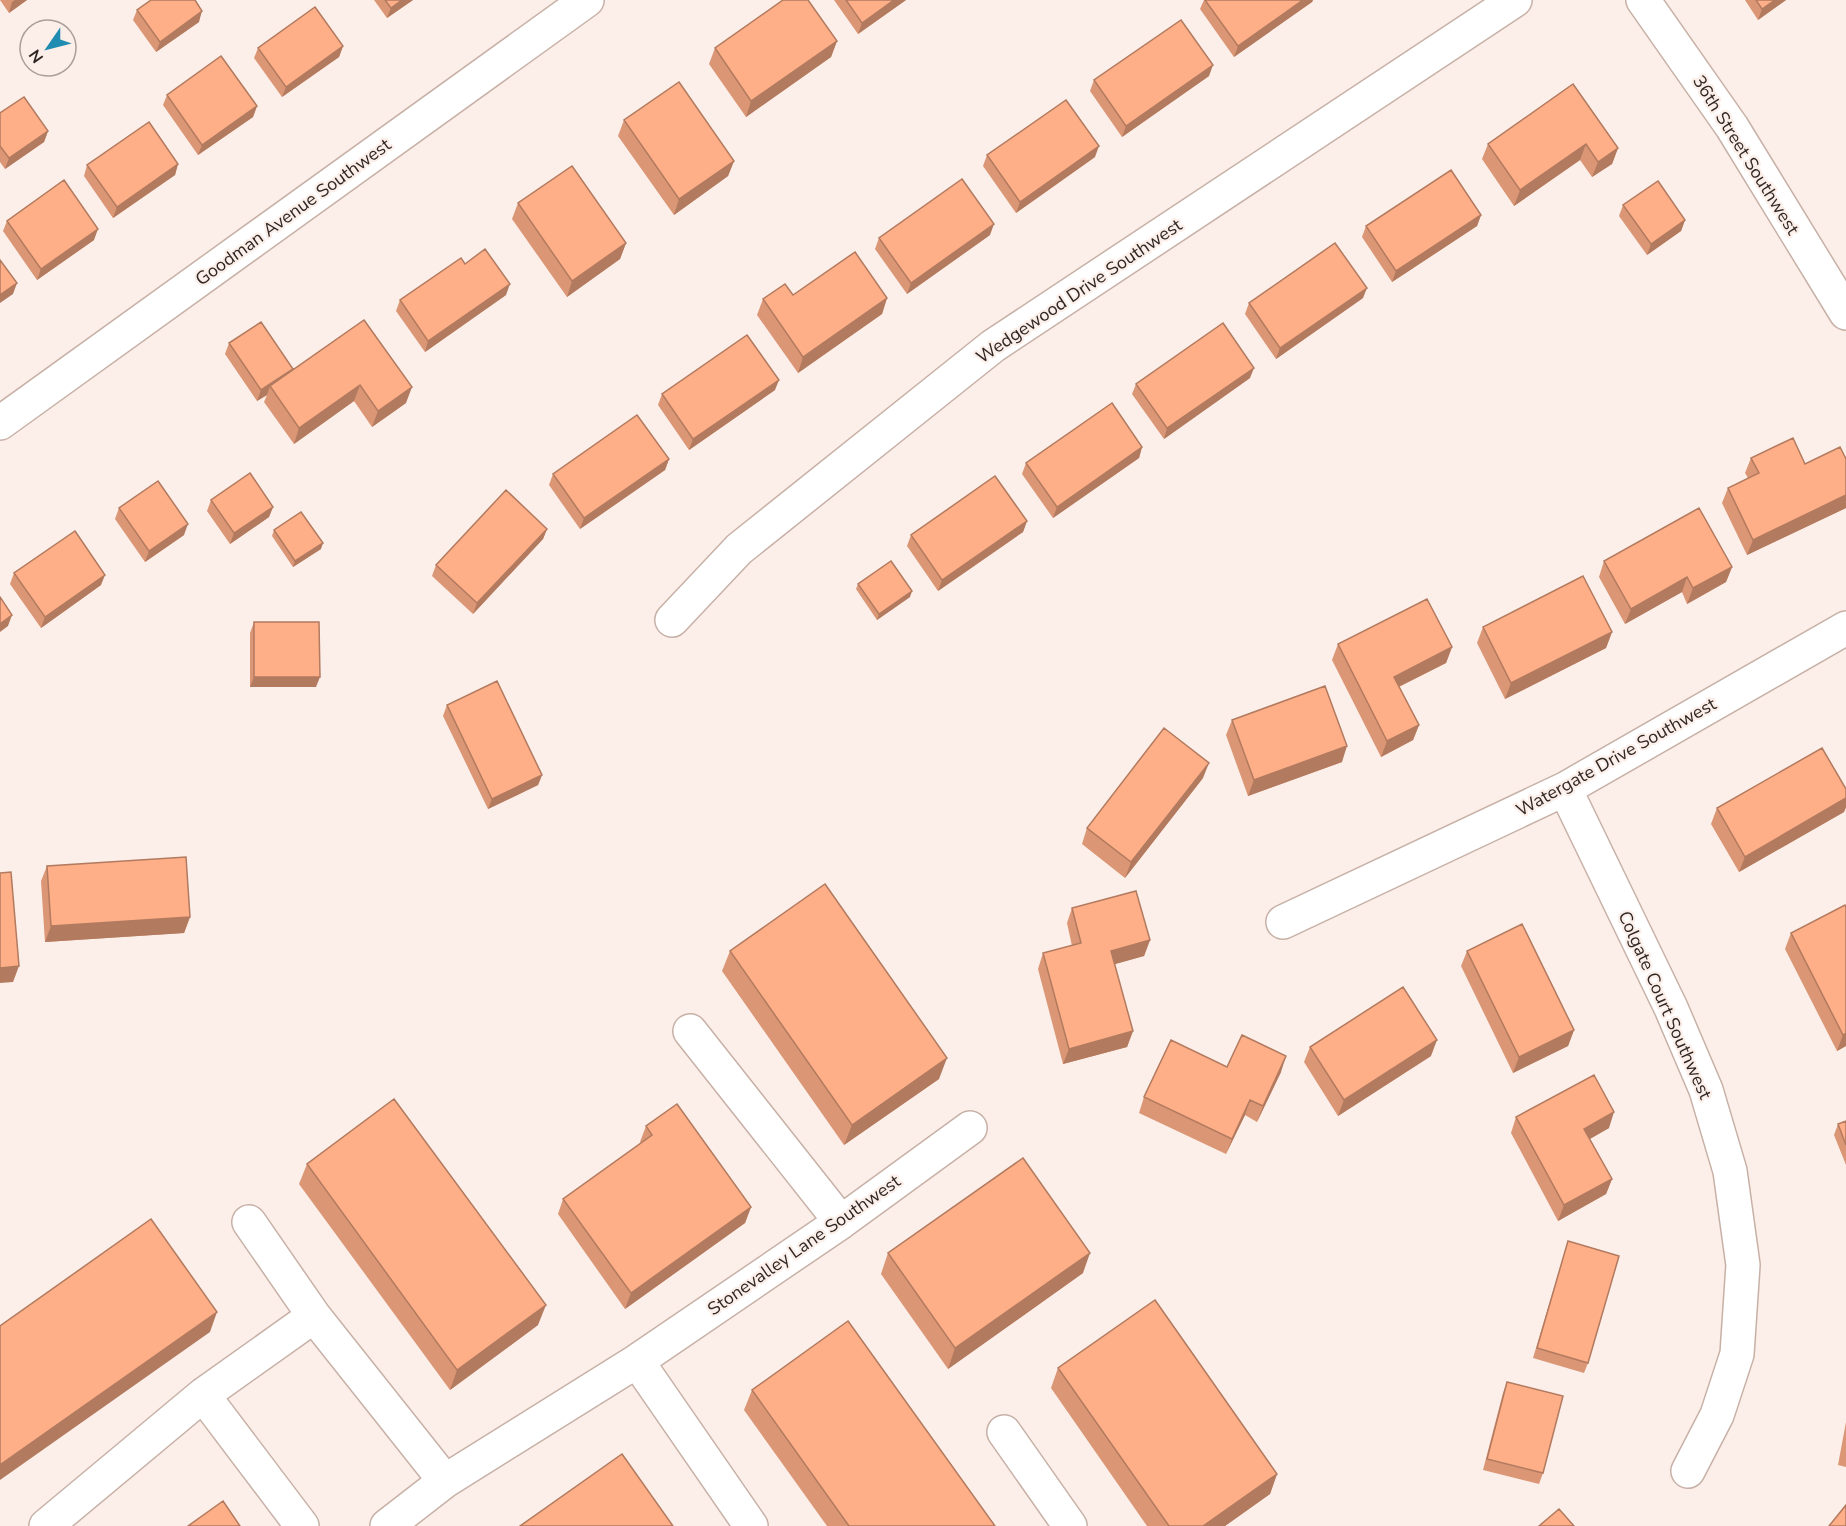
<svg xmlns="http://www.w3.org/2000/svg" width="1846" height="1526" viewBox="0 0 1846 1526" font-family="'Nunito Sans',sans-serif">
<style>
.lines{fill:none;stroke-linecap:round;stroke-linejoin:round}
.minor-casing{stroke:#c7b1a7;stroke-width:36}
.minor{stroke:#fff;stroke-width:33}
.wall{fill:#da9675}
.shaded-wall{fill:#b27a5f}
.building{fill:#feaf88;stroke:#b27a5f;stroke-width:1.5}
.labels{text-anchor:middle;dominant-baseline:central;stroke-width:4.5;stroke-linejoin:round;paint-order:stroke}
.street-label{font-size:18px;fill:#2f2723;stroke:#fceee8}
</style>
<rect width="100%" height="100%" fill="#fceee8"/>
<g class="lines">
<g class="minor-casing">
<path id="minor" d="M1643,0l89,127 114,186
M0,423l587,-423
M672,620l67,-71 254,-203 522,-346
M1565,789l106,219 35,82 24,81 13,94 -6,89 -20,61 -29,56
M1283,922l282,-133 281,-161
M690,1031l151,191
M249,1222l65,94 131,165
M637,1361l114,165
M203,1395l99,131
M1004,1432l66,94
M46,1526l157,-131 111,-79
M387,1526l58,-45 192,-120 204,-139 129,-94"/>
</g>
<use href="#minor" class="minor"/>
</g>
<path class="wall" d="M0,0h27l-18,13z
M374,0h39l-26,18z
M834,0h72l-48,34z
M1204,0h109l-1,2 -78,55 -34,-48z
M1745,0h41l-28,20z
M137,10l62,12 -43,30 -23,-32z
M837,41l-6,16 -85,60 -37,-53 6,-16z
M343,46l-4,11 -57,40 -28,-39 4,-10z
M1209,76l-87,61 -32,-46 4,-11z
M1573,84l45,64 -6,16 -20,13 -12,-17 -66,46 -32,-47 6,-15z
M167,95l90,11 -4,11 -55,38 -35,-50z
M0,113l48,18 -4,11 -39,27 -5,-7z
M624,120l110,41 -6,15 -54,39 -56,-79z
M987,155l108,2 -79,56 -33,-47z
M178,164l-3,11 -62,43 -29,-42 3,-11z
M518,203l108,40 -6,16 -53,38 -55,-78z
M1623,205l62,15 -4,11 -34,24 -28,-39z
M1481,215l-4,11 -85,56 -30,-45 4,-11z
M7,221l87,19 -57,40 -34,-49z
M990,235l-83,59 -32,-45 4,-11z
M465,264l41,31 -81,57 -29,-41 4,-11z
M793,295l94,3 -5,16 -84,59 -41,-58 6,-16z
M1363,298l-87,61 -31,-45 4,-11z
M364,320l42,83 -34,24 -18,-26 -60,43 -30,-42 3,-7 -10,6 -32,-47 4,-11 63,27z
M1250,378l-86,61 -32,-45 4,-10z
M775,390l-86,60 -31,-45 4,-11z
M1142,447l-3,11 -86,60 -31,-44 4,-11z
M1751,458l54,6 41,-5v49l-99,47 -25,-52 6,-15 20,-10 -3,-5z
M669,459l-4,11 -85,59 -31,-44 4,-11z
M211,500l62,7 -4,10 -39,27 -23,-33z
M119,508l65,27 -39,27 -30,-43z
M1027,521l-4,11 -85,59 -31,-45 4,-11z
M547,529l-4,10 -70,75 -41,-38 4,-11z
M274,530l47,19 -28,18 -21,-31z
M1604,561l128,6 -6,15 -39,22 -5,-12 -57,32 -26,-47z
M14,573l87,12 -60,43 -31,-44z
M858,584l52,13 -33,23 -21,-31z
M254,622l62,65h-66v-54z
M1483,627l129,5 -6,16 -101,51 -28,-56z
M1338,644l114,3 -6,16 -47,24 20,38 -6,15 -32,17 -49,-97z
M447,705l95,70 -4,10 -50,24 -45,-93z
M1232,720l110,42 -94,34 -22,-61z
M1203,778l-78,100 -43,-34 5,-16z
M1846,789v18l-2,5 -105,60 -28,-48 6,-16z
M47,866l143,51 -6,16 -139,9 -4,-61z
M1845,905l1,141 -9,5 -52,-102 6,-16z
M1072,908l78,32 -6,16 -30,8 19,67 -6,16 -64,17 -25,-95 5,-16 29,-7 -5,-23z
M730,951l209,128 -95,66 -122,-174z
M1467,951l107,79 -6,16 -55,27 -52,-107z
M1310,1047l121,9 -93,60 -34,-54z
M1281,1072l-24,50 -12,-7 -19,39 -87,-41 5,-16z
M1516,1117l93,11 -19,11 22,40 -6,15 -48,27 -47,-88z
M1846,1121v44l-12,-30 4,-11z
M646,1126l105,81 -6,16 -120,86 -67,-95 5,-15 78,-56 -1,-1z
M307,1164l231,161 -88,65 -151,-206z
M1568,1241l20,122 -4,10 -51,-15z
M888,1253l195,20 -135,96 -67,-95z
M1058,1368l219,106 -7,20 -45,32h-78l-96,-138z
M1507,1382l36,91 -4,11 -56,-14 20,-77z
M752,1390l243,136h-168l-83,-116z
M1846,1422v45l-8,-2z"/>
<path class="shaded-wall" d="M15,0h12l-18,13 3,-11z
M402,0h11l-26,18 4,-10z
M894,0h12l-48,34 4,-11z
M1303,0h10l-1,2 -78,55 4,-11z
M1775,0h11l-28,20 4,-11z
M202,11l-3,11 -43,30 4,-10z
M837,41l-6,16 -85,60 5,-16z
M343,46l-4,11 -57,40 4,-10z
M1213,65l-4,11 -87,61 4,-11z
M257,106l-4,11 -55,38 4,-10z
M48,131l-4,11 -39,27 4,-11z
M1586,144l-6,16 -66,46 6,-16z
M1099,146l-4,11 -79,56 4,-11z
M1618,148l-6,16 -20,13 6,-15z
M734,161l-6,15 -54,39 5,-16z
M178,164l-3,11 -62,43 4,-11z
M1481,215l-4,11 -85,56 4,-11z
M1685,220l-4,11 -34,24 4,-11z
M994,224l-4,11 -83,59 4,-11z
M98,229l-4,11 -57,40 4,-11z
M626,243l-6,16 -53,38 5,-16z
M17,283l-4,11 -13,9v-8z
M510,284l-4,11 -81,57 3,-11z
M1367,288l-4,10 -87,61 4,-11z
M887,298l-5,16 -84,59 5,-16z
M1254,368l-4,10 -86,61 3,-11z
M293,369l-23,17 -3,9 -10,6 4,-11z
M779,380l-4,10 -86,60 4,-11z
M360,385l-6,16 -60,43 5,-16z
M412,387l-6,16 -34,24 6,-16z
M1142,447l-3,11 -86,60 4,-11z
M669,459l-4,11 -85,59 4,-11z
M1846,495v13l-99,47 6,-15z
M273,507l-4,10 -39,27 4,-11z
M1027,521l-4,11 -85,59 4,-11z
M188,524l-4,11 -39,27 4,-11z
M547,529l-4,10 -70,75 4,-11z
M323,543l-2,6 -28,18 2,-6z
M1732,567l-6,15 -39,22 6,-16z
M105,575l-4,10 -60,43 4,-11z
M1687,577l-5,15 -57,32 6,-15z
M912,591l-2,6 -33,23 2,-6z
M12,615l-4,11 -8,6v-8z
M1612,632l-6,16 -101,51 6,-16z
M1452,647l-6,16 -58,29 6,-15z
M254,677h66l-4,10h-66z
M1419,725l-6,15 -32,17 6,-16z
M1347,746l-5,16 -94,34 6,-16z
M1209,763l-6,15 -78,100 6,-16z
M542,775l-4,10 -50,24 4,-10z
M1846,798v9l-2,5 -105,60 6,-15z
M190,917l-6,16 -139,9 6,-16z
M1150,940l-6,16 -39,11 6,-16z
M19,966l-6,16 -13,1v-15z
M1574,1030l-6,16 -55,27 6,-16z
M1133,1031l-6,16 -64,17 6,-15z
M1846,1033v13l-9,5 6,-16z
M1437,1040l-6,16 -93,60 6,-16z
M1286,1056l-5,16 -24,50 6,-16z
M947,1058l-8,21 -95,66 8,-20z
M1250,1100l-5,15 -19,39 6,-15z
M1614,1112l-5,16 -30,17 5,-16z
M1612,1179l-6,15 -48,27 6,-16z
M751,1207l-6,16 -120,86 6,-16z
M1090,1253l-7,20 -135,96 7,-21z
M546,1305l-8,20 -88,65 7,-20z
M217,1312l-7,20 -210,148v-15z
M1277,1474l-7,20 -45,32h-22z"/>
<path class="building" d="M151,0h44l7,11 -42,31 -23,-32z
M385,0h17l-11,8z
M783,0h25l29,41 -86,60 -36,-53z
M846,0h48l-32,23z
M1205,0h98l-65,46z
M1756,0h19l-13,9z
M315,7l28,39 -57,41 -28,-39z
M1181,20l32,45 -87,61 -32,-46z
M221,56l36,50 -55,39 -35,-50z
M679,82l55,79 -55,38 -55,-79z
M1573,84l45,64 -20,14 -12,-18 -66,46 -32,-46z
M24,97l24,34 -39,27 -9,-12v-33z
M1066,100l33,46 -79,56 -33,-47z
M149,122l29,42 -61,43 -30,-42z
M572,166l54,77 -54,38 -54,-78z
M1451,170l30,45 -85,56 -30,-45z
M962,179l32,45 -83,59 -32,-45z
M64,180l34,49 -57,40 -34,-48z
M1658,181l27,39 -34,24 -28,-39z
M1335,243l32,45 -87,60 -31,-45z
M485,249l25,35 -82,57 -28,-41 61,-42 4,6z
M855,252l32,46 -84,59 -40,-58 22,-15 8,11z
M0,260l17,23 -17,12z
M364,320l48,67 -34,24 -18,-26 -61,43 -29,-42z
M261,322l32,47 -32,21 -32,-47z
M1223,323l31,45 -87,60 -31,-44z
M747,335l32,45 -86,59 -31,-45z
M1112,403l30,44 -85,60 -31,-44z
M637,415l32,44 -85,59 -31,-44z
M1793,438l12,26 35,-17 6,12v36l-93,45 -25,-52 31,-15 -8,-15z
M250,473l23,34 -39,26 -23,-33z
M995,476l32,45 -85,59 -31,-45z
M158,481l30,43 -39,27 -30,-43z
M506,490l41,39 -70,74 -41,-38z
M1699,508l33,59 -39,21 -6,-11 -56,32 -27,-48z
M301,512l22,31 -28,18 -21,-31z
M75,531l30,44 -60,42 -31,-44z
M891,561l21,30 -33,23 -21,-30z
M1583,576l29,56 -101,51 -28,-56z
M0,597l12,18 -12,9z
M1427,599l25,48 -58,30 25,48 -32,16 -49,-97z
M254,622h65l1,55h-66z
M497,681l45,94 -50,24 -45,-94z
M1325,686l22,60 -93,34 -22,-60z
M1164,728l45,35 -78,99 -44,-34z
M1822,748l24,41v9l-101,59 -28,-49z
M186,857l4,60 -139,9 -4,-60z
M11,872l8,94 -19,2v-95z
M825,884l122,174 -95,67 -122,-174z
M1136,891l14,49 -39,11 22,80 -64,18 -26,-96 38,-10 -9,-35z
M1845,905l1,2v126l-3,2 -52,-102z
M1522,924l52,106 -55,27 -52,-106z
M1403,987l34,53 -93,60 -34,-53z
M1242,1035l44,21 -23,50 -13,-6 -18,39 -88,-42 27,-57 56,27z
M1594,1075l20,37 -30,17 28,50 -48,26 -48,-88z
M394,1099l152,206 -89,65 -150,-206z
M677,1104l74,103 -120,86 -68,-94 89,-64 -6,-9z
M1846,1121v24l-8,-21z
M1023,1158l67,95 -135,95 -67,-95z
M151,1219l66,93 -217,153v-139z
M1568,1241l51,15 -31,107 -51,-15z
M1155,1300l122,174 -74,52h-34l-111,-158z
M848,1321l147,205h-146l-97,-136z
M1507,1382l56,14 -20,77 -56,-14z
M622,1454l51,72h-153z
M223,1501l17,25h-52z
M1846,1505v21h-17z
M1559,1509l15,17h-35z"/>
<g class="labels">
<g class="street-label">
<text transform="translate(1746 155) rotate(58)">36th Street Southwest</text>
<text transform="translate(293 212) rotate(-36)">Goodman Avenue Southwest</text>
<text transform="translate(1079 291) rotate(-34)">Wedgewood Drive Southwest</text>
<text transform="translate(1616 757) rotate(-29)">Watergate Drive Southwest</text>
<text transform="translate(1665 1005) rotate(66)">Colgate Court Southwest</text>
<text transform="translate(804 1245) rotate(-35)">Stonevalley Lane Southwest</text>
</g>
</g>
<g transform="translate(48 48) rotate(235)"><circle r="28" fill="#fceee8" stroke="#aa9e99" stroke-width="1.5"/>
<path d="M0-4.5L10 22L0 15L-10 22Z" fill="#208cb2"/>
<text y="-9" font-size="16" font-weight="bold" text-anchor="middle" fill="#2f2723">N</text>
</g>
</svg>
